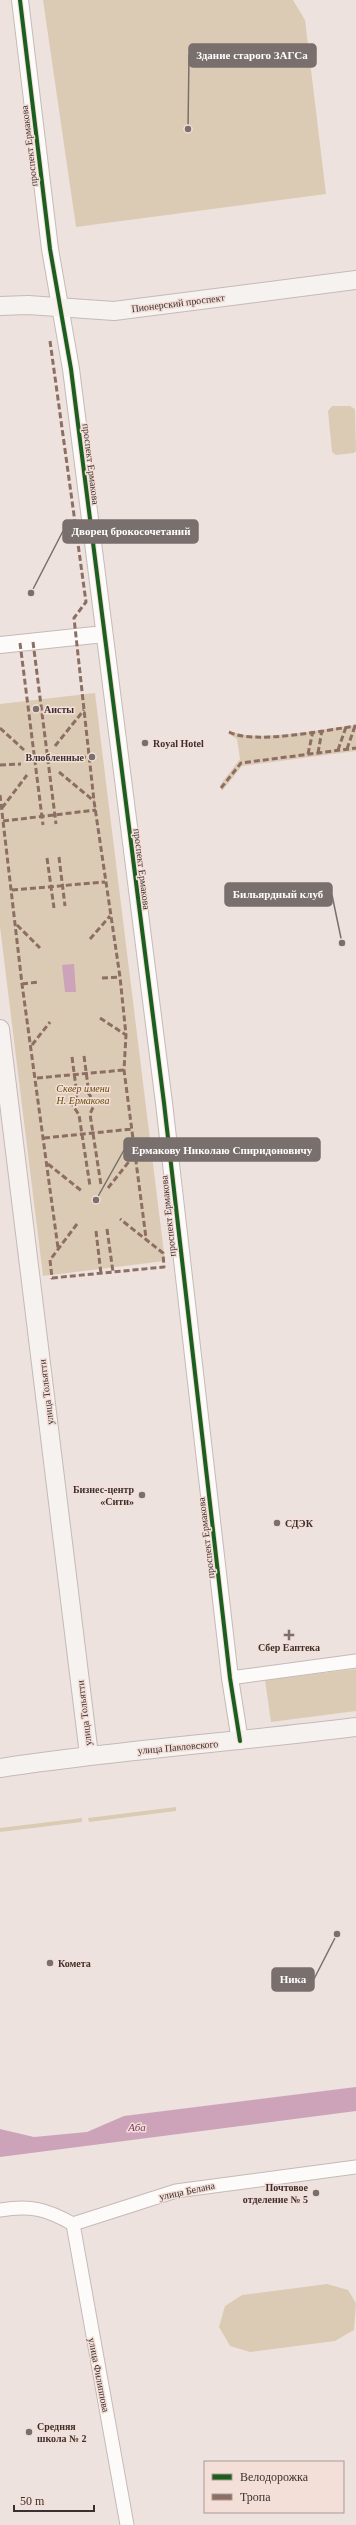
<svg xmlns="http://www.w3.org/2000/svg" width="356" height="2525" viewBox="0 0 356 2525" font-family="'Times New Roman',serif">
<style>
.green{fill:#dccbb4}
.water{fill:#cca3b8}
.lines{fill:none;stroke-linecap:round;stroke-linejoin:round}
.minor-casing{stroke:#c4bab7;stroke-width:15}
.tertiary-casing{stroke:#c4bab7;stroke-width:18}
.secondary-casing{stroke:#c4bab7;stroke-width:20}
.minor{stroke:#fcfbfa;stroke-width:13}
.tertiary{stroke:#fcfbfa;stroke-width:16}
.secondary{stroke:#f6f2f0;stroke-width:18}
.quiet{stroke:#8d6e63;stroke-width:3;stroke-dasharray:6 3;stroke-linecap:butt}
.cycleway-casing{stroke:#f4ded8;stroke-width:6}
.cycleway{stroke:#1b5e20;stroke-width:4}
.poi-dot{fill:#796f6c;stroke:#f4ded8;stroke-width:1.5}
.labels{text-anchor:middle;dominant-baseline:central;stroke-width:3;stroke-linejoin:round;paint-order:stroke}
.street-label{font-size:10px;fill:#3a312f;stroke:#f4ded8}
.poi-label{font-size:10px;font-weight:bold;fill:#3a312f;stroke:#f4ded8;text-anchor:start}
.park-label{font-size:10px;font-style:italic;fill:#684d09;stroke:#f4ded8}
.water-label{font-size:11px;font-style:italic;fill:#7a3862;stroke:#f4ded8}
.leader{fill:none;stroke:#796f6c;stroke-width:1.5}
.callout-dot{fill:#796f6c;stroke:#f4ded8;stroke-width:1.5}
.callout{fill:#796f6c;stroke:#796f6c;stroke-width:1.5}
.callout-label{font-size:11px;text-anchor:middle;font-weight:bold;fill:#fff}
</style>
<rect width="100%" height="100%" fill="#eee2de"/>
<path class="green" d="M43,0h250l12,20 21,174 -250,33z
M332,406h18l5,3 1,42 -2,2 -18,2 -4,-3 -4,-41z
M95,693l70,568 -122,15 -43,-349v-223z
M356,725v26l-114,15 -20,25 -2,-6 20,-26 -3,-20 -8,-5v-4c22,14 98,-2 127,-5z
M356,1669v42l-85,11 -6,-42z
M176,1807v4l-87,11 -1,-4z
M82,1818v4l-82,10v-4z
M327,2284l21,6 8,13 -2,27 -19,11 -85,11 -20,-6 -11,-19 6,-21 17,-11z"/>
<path class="water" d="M74,964l2,28h-11l-3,-27z
M356,2087v24l-356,46v-28l34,8 53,-5 37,-16z"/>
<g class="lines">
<g class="minor-casing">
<path id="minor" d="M230,1678l126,-17
M0,2210c31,-5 46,-1 73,14l103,-33 180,-24
M73,2224l54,301"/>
</g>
<g class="tertiary-casing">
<path id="tertiary" d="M20,0l30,249 21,120 93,734 66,575 10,63
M0,645l104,-11"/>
</g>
<g class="secondary-casing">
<path id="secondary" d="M0,306l28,-1 86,6 242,-31
M0,1029l89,726
M0,1768c118,-18 237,-26 356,-41"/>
</g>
<use href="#minor" class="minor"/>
<use href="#tertiary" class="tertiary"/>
<use href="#secondary" class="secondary"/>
<path class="quiet" d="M50,341l36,261 -12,16 20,183 26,176 6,58 -2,35 22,168
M33,642l23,182
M20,643l23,182
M0,728l24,22
M229,732c25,13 97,-2 127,-6
M55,746l29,-36
M347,749l8,-23
M338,750l8,-23
M318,753l4,-23
M308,754l5,-23
M62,759l27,-2
M0,765l21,-1
M59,772l35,29
M221,788l20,-25 115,-15
M0,795l22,189 36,264
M2,808l25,-33
M3,821l93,-11
M59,857l6,49
M47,858l7,50
M12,890l93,-8
M17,925l23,23
M90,939l20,-23
M102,978l18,-1
M22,984l16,-2
M100,1018l26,17
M32,1045l18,-23
M84,1056l5,38 6,9 -5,11 11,71
M72,1057l5,38 -5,9 7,11 11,71
M37,1078l87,-8
M44,1138l88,-9
M48,1164l35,28
M108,1188l27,-34
M77,1224l-27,36 2,18 112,-11 -1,-14 -43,-34
M107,1229l6,43
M96,1231l5,43"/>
<g class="cycleway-casing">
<path id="cycleway" d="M20,0l30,249 21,120 93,734 66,575 10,63"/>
</g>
<use href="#cycleway" class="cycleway"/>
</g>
<g class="poi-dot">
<circle cx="36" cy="709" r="4"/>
<circle cx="145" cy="743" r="4"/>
<circle cx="92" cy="757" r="4"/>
<circle cx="142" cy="1495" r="4"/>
<circle cx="277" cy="1523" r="4"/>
<path d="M287 1629h4v4h4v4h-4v4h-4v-4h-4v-4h4z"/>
<circle cx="50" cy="1963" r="4"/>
<circle cx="316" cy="2193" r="4"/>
<circle cx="29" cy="2432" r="4"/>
</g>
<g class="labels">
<g class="street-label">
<text transform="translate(29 146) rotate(-97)">проспект Ермакова</text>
<text transform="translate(178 303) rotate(-7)">Пионерский проспект</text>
<text transform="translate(91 464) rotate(83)">проспект Ермакова</text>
<text transform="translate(142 869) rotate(83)">проспект Ермакова</text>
<text transform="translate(168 1216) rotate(-96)">проспект Ермакова</text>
<text transform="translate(46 1392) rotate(-97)">улица Тольятти</text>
<text transform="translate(206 1538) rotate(-97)">проспект Ермакова</text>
<text transform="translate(84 1713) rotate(-97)">улица Тольятти</text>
<text transform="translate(178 1747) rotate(-5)">улица Павловского</text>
<text transform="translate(187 2191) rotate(-12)">улица Белана</text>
<text transform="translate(99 2375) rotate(79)">улица Филиппова</text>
</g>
<g class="poi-label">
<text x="44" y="709">Аисты</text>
<text x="153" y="743">Royal Hotel</text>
<text x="84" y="757" text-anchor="end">Влюбленные</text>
<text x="134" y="1489" text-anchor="end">Бизнес-центр<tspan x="134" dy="12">«Сити»</tspan></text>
<text x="285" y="1523">СДЭК</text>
<text x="289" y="1647" text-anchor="middle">Сбер Еаптека</text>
<text x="58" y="1963">Комета</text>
<text x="308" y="2187" text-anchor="end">Почтовое<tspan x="308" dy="12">отделение № 5</tspan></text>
<text x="37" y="2426">Средняя<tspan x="37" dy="12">школа № 2</tspan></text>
</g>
<g class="park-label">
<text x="83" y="1088">Сквер имени<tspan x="83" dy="12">Н. Ермакова</tspan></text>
</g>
<g class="water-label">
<text x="137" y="2127">Аба</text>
</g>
</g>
<path class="leader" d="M188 129L189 55M31 593L63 531M342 943L332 895M96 1200L124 1150M337 1934L314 1979"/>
<g class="callout-dot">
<circle cx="188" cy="129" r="4"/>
<circle cx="31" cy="593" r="4"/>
<circle cx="342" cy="943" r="4"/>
<circle cx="96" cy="1200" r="4"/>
<circle cx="337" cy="1934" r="4"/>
</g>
<g class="callout">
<rect x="189" y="44" width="127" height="23" rx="4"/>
<rect x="63" y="520" width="135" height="23" rx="4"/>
<rect x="225" y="883" width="107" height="23" rx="4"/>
<rect x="124" y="1138" width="196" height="23" rx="4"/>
<rect x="272" y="1968" width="42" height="23" rx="4"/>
</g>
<g class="callout-label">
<text x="252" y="59">Здание старого ЗАГСа</text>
<text x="131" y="535">Дворец брокосочетаний</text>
<text x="278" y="898">Бильярдный клуб</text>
<text x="222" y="1154">Ермакову Николаю Спиридоновичу</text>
<text x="293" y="1983">Ника</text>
</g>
<rect x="204" y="2461" width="140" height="52" fill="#f4ded8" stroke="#aa9994"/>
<rect x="212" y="2474" width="20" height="6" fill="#1b5e20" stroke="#aa9994"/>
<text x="240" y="2481" font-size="12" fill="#3a312f">Велодорожка</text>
<rect x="212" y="2494" width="20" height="6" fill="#8d6e63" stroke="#aa9994"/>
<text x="240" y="2501" font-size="12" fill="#3a312f">Тропа</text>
<path d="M14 2505v6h80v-6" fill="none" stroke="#3a312f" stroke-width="2"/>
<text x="20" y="2505" font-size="12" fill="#3a312f" stroke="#f4ded8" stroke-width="3" paint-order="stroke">50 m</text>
</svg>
